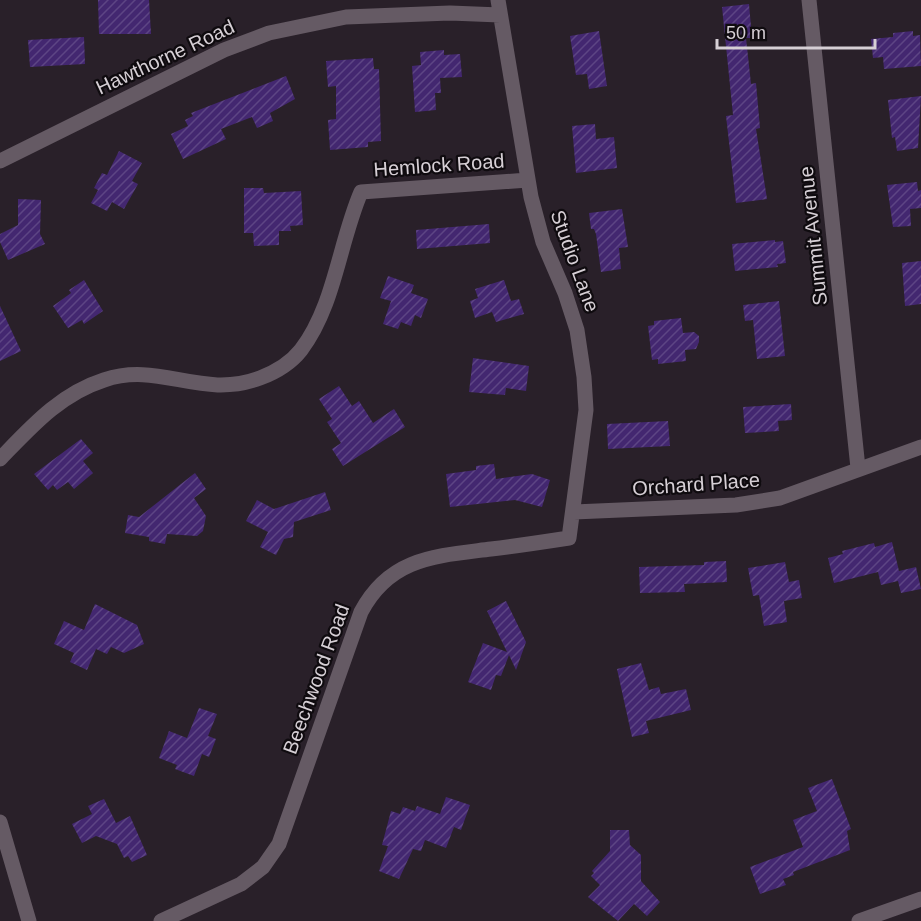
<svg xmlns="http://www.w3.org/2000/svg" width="921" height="921" viewBox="0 0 921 921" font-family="Helvetica,sans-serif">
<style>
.building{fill:url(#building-hatch)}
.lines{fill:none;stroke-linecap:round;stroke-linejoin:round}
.minor{stroke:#655a64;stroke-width:15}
.labels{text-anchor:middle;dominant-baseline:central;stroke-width:4.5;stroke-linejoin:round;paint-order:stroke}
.street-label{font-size:20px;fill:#d6cfd5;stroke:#0f0b0f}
</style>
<defs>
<pattern id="building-hatch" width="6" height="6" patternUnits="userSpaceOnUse" patternTransform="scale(1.5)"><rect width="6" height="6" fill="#432770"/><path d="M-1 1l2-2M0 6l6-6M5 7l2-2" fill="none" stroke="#5d4584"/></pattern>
</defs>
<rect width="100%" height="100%" fill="#292029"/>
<path class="building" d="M98,0h51l2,34h-52z
M749,4l3,34h-6l5,46 5,-1 4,45 -4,1 11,70 -31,4 -10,-87 7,-1 -11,-108z
M599,31l8,55 -18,3 -2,-15 -11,1 -6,-39z
M913,31v5l7,-1 1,31 -37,3 -1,-12 -10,1 -2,-19 22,-2v-4z
M84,37l1,27 -55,3 -2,-27z
M444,50v5l16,-1 2,23 -22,1 1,15h-6l1,17 -21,2 -3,-46 9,-1 -1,-13z
M373,58l1,11h5l2,72 -13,1v5l-38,3 -2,-30 8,-1v-33l-8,1 -2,-26z
M286,76l9,23 -25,14 3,8 -16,7 -5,-11 -31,12 5,10 -43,20 -12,-25 17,-8 -3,-6 8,-4 -2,-3z
M921,96l-3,52 -21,3 -2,-14 -3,1 -4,-38z
M595,124l1,15 18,-2 3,31 -41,5 -4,-47z
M119,151l23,12 -10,18 6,3 -14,25 -12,-7 -5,9 -16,-8 7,-13 -4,-2 8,-15 5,2z
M917,182l1,9 3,-1v18l-11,1 1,17 -18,1 -6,-42z
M244,188h19l1,5 37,-2 2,34 -13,1 1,5h-12v14l-25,1 -1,-13h-9z
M18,199l23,1 -1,34 5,10 -37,16 -8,-18v-8l18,-9z
M622,209l6,38 -9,1 2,21 -20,3 -5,-38 -2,-5h-3l-2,-16z
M489,224l1,19 -73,6 -1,-19z
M775,240v2l8,-1 3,22 -9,1 1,3 -43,4 -3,-27z
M921,261v43l-16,2 -3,-43z
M388,276l26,9 -3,8 17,6 -7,19 -6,-3 -4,11 -10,-4 -3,7 -15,-5 8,-23 -11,-3z
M84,280l19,31 -19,13 -2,-4 -14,8 -15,-22 18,-13 -2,-3z
M504,280l7,21 8,-2 5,15 -28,8 -4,-10 -17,6 -5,-17 8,-3 -3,-9z
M779,301l6,55 -28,3 -4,-39 -8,1 -2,-16z
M0,306l21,45 -21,10z
M681,318l2,15 11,-1 5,4v6l-3,7 -11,1 1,11 -28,3v-5l-6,1 -4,-34 6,-1v-4z
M473,358l56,8 -3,25 -20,-3 -1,7 -36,-3z
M339,386l13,20 7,-5 14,22 21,-14 11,18 -62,39 -11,-17 9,-6 -14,-21 5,-3 -13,-20z
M791,404l1,16 -14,1 1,10 -34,2 -2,-26z
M668,421l2,25 -62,3 -1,-25z
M81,439l12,14 -10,8 10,12 -19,16 -6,-7 -11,8 -4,-5 -5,5 -14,-16z
M494,464l2,15 36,-5 18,6 -8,27 -27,-7 -65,7 -4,-33 30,-4v-4z
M195,473l11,16 -12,9 12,18 -3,15 -6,5 -30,-2 -2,10 -16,-3v-4l-24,-4 3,-18 11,2z
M325,492l6,18 -37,12 -1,15 -9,2 -8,16 -16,-8 8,-15 -22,-11 11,-21 17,9z
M892,542l7,29 17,-4 5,22 -20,4 -3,-12 -17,4 -3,-13 -44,11 -6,-25 15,-4 -1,-3 32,-8 1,4z
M726,561l1,21 -43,2 1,8 -45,1 -1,-26 65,-2v-3z
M785,562l4,20 10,-2 3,18 -18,3 3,21 -23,4 -5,-31 -6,1 -5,-28z
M506,601l20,41 -10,28 -7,-15 -8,21 -5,-1 -5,15 -23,-8 15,-39 24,9 -20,-41z
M95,604l42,21 7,19 -20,9 -13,-6 -4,7 -11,-5 -9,21 -17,-8 4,-9 -20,-9 10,-23 20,9z
M641,663l8,27 10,-3 2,7 25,-5 5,21 -45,11 3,12 -17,4 -15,-68z
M199,708l18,6 -9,22 8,3 -7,18 -7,-3 -8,22 -19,-7 2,-4 -18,-7 10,-27 18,7z
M832,779l19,50 -4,2 3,19 -57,22 1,3 -11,4 3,6 -26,9 -10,-27 53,-20 -10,-27 24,-9 -9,-23z
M446,797l24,8 -9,25 -7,-3 -8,21 -21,-8 -4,11 -8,-2 -14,30 -20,-8 9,-25 -6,-1 9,-34 9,3 3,-7 12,4 2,-5 23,8z
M104,799l12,24 14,-7 17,39 -15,7 -4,-6 -4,2 -7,-14 -21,-8 -14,7 -10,-19 20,-10 -4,-8z
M610,830h19l1,15 11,10v26l19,21 -13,14 -13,-12 -16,17 -30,-24 12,-12 -9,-9 3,-3 -2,-2 18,-20z"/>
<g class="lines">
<path class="minor" d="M809,0l49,468
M0,161l224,-111 45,-17 77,-16 104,-4 50,2
M0,459c31,-32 60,-65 104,-79 56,-19 97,20 156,-2 16,-6 30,-14 41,-28 34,-45 38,-107 60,-158l167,-12
M574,512l162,-7 44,-7 141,-51
M0,822l29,99
M161,921l80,-37 22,-17 16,-23 82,-232c29,-55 75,-56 130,-63 26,-3 52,-7 78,-11l17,-128 -2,-33 -7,-47 -12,-37 -22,-51 -12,-45 -33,-197
M859,921l62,-22"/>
</g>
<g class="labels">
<g class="street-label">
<text transform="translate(165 57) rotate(-25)">Hawthorne Road</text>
<text transform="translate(439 165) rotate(-4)">Hemlock Road</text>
<text transform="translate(813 236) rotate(-96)">Summit Avenue</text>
<text transform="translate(575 261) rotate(70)">Studio Lane</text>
<text transform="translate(696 484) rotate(-4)">Orchard Place</text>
<text transform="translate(316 679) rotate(-70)">Beechwood Road</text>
</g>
</g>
<path d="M717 39v9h158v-9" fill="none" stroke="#d6cfd5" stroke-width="3"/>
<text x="726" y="39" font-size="18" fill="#d6cfd5" stroke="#0f0b0f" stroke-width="4.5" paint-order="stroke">50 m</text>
</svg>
